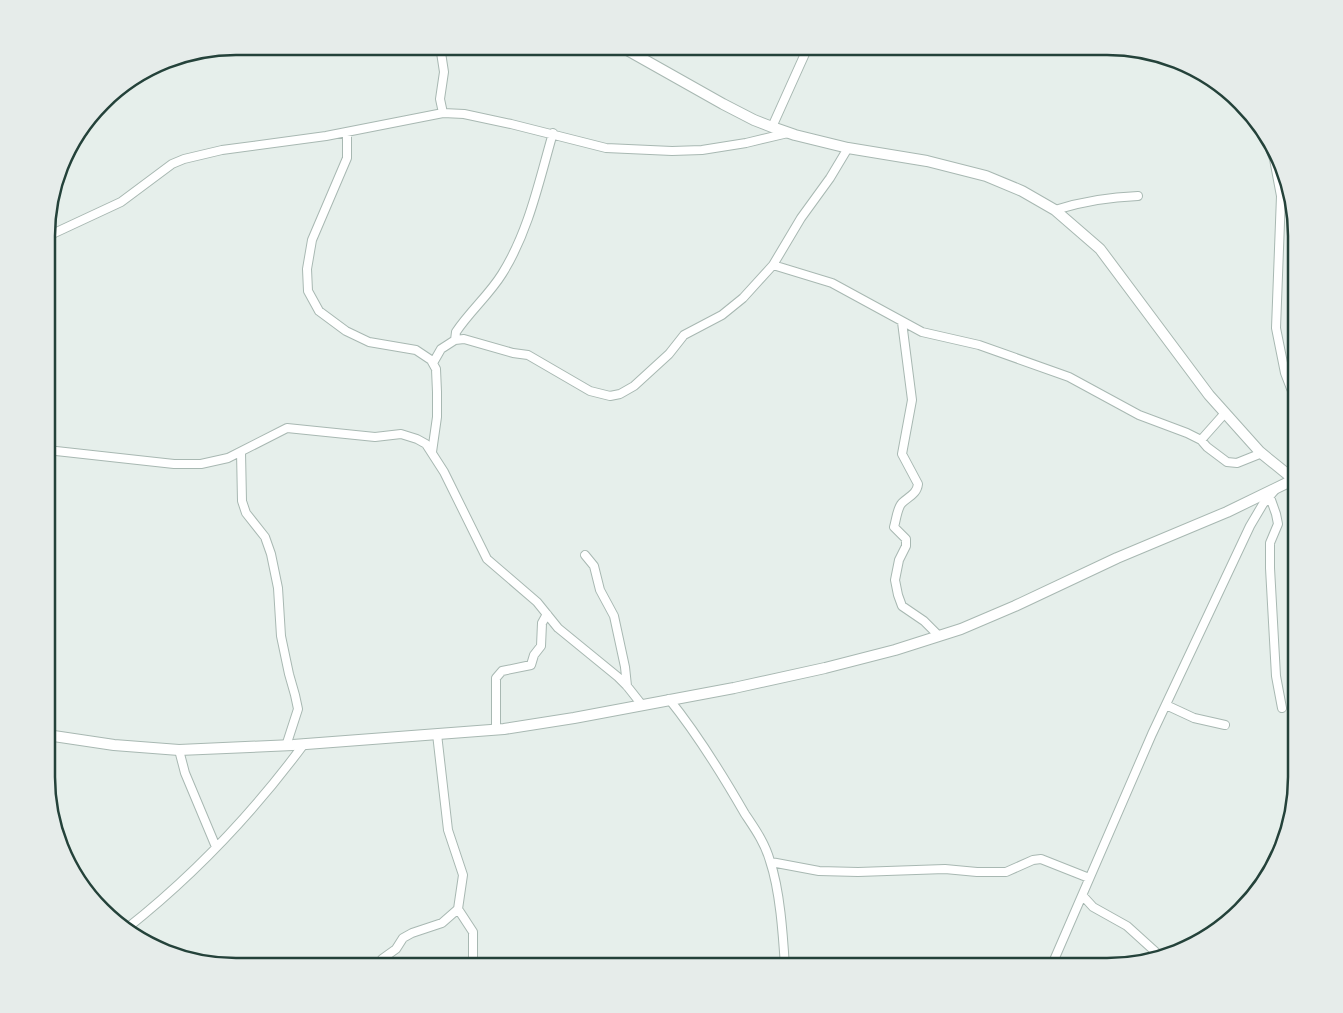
<svg xmlns="http://www.w3.org/2000/svg" width="1343" height="1013" viewBox="0 0 1343 1013" font-family="'Alegreya Sans',sans-serif">
<style>
.lines{fill:none;stroke-linecap:round;stroke-linejoin:round}
.minor-casing{stroke:#a8b8b2;stroke-width:10}
.tertiary-casing{stroke:#a8b8b2;stroke-width:12}
.minor{stroke:#fff;stroke-width:8}
.tertiary{stroke:#fff;stroke-width:10}
.rim{fill:none;stroke:#24423a;stroke-width:2.5}
</style>
<rect width="100%" height="100%" fill="#e6efeb"/>
<g class="lines">
<g class="minor-casing">
<path id="minor" d="M440,46l4,26 -4,27 3,14
M772,127l36,-80
M347,132v26l-35,82 -5,29 1,22 11,20 27,20 23,11 47,8 15,10 5,9 1,23v25l-5,35
M1265,136l9,23 7,37 -5,132 9,45 12,31
M1055,210c29,-9 53,-13 83,-14
M48,236l73,-34 51,-38 12,-5 38,-9 104,-14 117,-23 21,1 47,10 95,24 66,3 30,-1 44,-7 42,-10
M773,265l59,18 90,49 57,13 90,32 70,38 48,18 14,7 6,7 20,15 10,1 25,-10
M902,322l10,78 -10,54 16,30c-1,10 -10,13 -16,19 -5,5 -6,18 -8,24l12,12v7l-7,14 -4,20 3,15 4,11 22,15 15,15
M455,340l1,-8c14,-21 33,-37 46,-58 27,-43 37,-93 51,-141
M433,363l8,-14 14,-9 9,-1 49,14 15,2 62,36 20,5 10,-2 14,-8 35,-32 15,-19 38,-20 21,-17 30,-33 28,-47 29,-40 18,-30
M1201,440l24,-27
M47,450l127,14h27l27,-6 59,-30 88,9 26,-3 16,5 9,5 18,28 43,87 50,43 21,26 60,49 9,9 15,19
M241,452l1,49 4,12 19,24 6,17 7,34 3,48 8,38 6,21 3,14 -12,37
M1270,497l6,17 2,10 -8,19v25l6,108 6,32
M585,555l9,11 6,24 14,26 11,51 2,19
M669,699c29,36 53,75 76,115 10,15 20,29 25,47 10,29 13,74 15,106
M1166,705l28,13 31,7
M496,730v-52l6,-7 29,-6 3,-10 7,-9 1,-23 5,-9
M179,750l6,23 31,74
M771,862l48,9 39,1 87,-3 32,3h29l27,-12 8,-1 48,19
M1083,896l10,11 34,19 32,29
M458,909l15,23v34
M126,929c67,-53 127,-116 178,-185
M382,959l14,-10 7,-11 9,-5 30,-10 16,-14 5,-34 -15,-45 -11,-96
M1051,967l101,-233 98,-208 13,-22 12,-14"/>
</g>
<g class="tertiary-casing">
<path id="tertiary" d="M620,46l103,58 31,16 18,7 23,8 53,13 79,13 59,15 36,15 33,19 45,39 109,146 51,57 37,30
M47,735l67,10 65,5 114,-5 211,-16 70,-11 160,-30 91,-20 70,-18 66,-21 54,-23 102,-48 110,-46 70,-34"/>
</g>
<use href="#minor" class="minor"/>
<use href="#tertiary" class="tertiary"/>
</g>
<path d="M0 0H1343V1013H0ZM236 55H1107A181 181 0 0 1 1288 236V777A181 181 0 0 1 1107 958H236A181 181 0 0 1 55 777V236A181 181 0 0 1 236 55Z" fill="#e6ecea" fill-rule="evenodd"/>
<path class="rim" d="M236 55H1107A181 181 0 0 1 1288 236V777A181 181 0 0 1 1107 958H236A181 181 0 0 1 55 777V236A181 181 0 0 1 236 55Z"/>
</svg>
